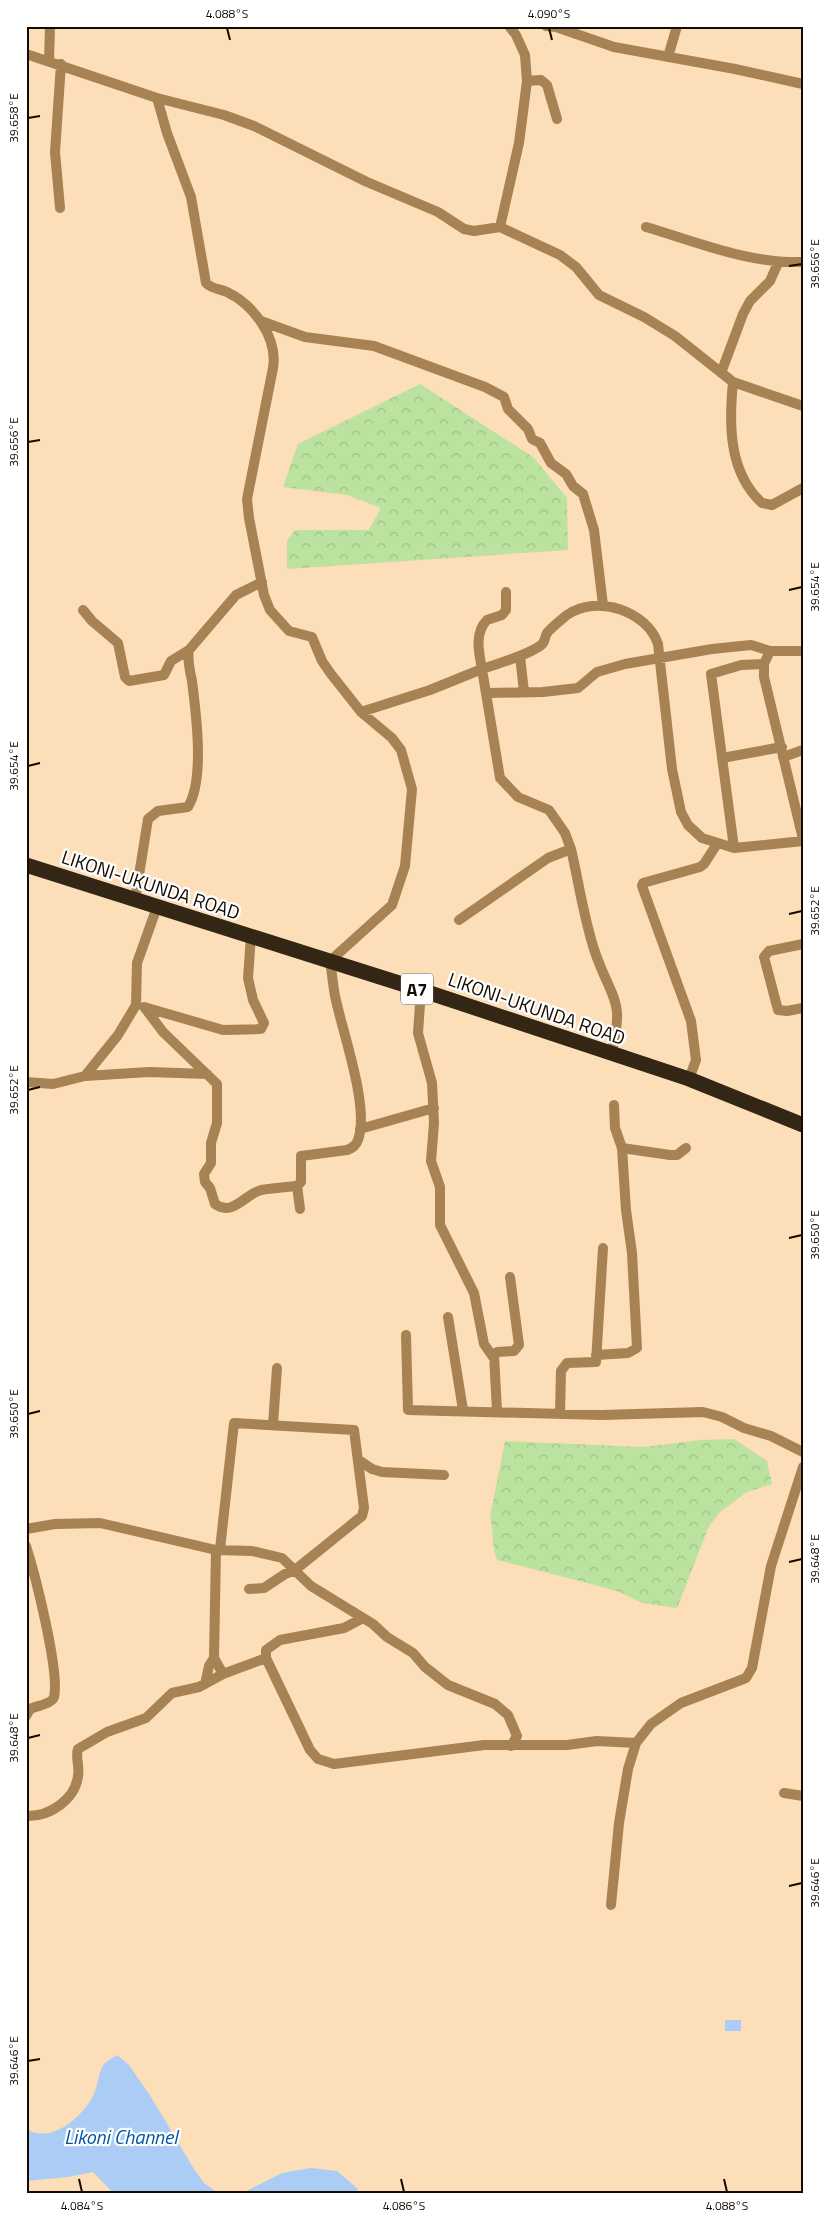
<svg xmlns="http://www.w3.org/2000/svg" width="829" height="2219" viewBox="0 0 829 2219" font-family="'Titillium Web',sans-serif">
<style>
.forest{fill:url(#forest-crowns)}
.water{fill:#abccf4}
.lines{fill:none;stroke-linecap:round;stroke-linejoin:round}
.street{stroke:#a68254;stroke-width:10}
.highway{stroke:#332615;stroke-width:15}
.ticks{fill:none;stroke:#140a01;stroke-width:2}
.labels{text-anchor:middle;dominant-baseline:central;stroke-width:4.5;stroke-linejoin:round;paint-order:stroke}
.shield{fill:#fff;stroke:#5a544d;stroke-width:1}
.shield-label{font-size:18px;font-weight:bold;fill:#140a01}
.street-label{font-size:19px;fill:#140a01;stroke:#fff}
.water-label{font-size:20px;font-style:italic;fill:#0056a1;stroke:#fff}
.neatline{fill:none;stroke:#140a01;stroke-width:2}
.ticks-label{font-size:12px;text-anchor:middle;fill:#140a01}
</style>
<defs>
<pattern id="forest-crowns" width="20" height="18" patternUnits="userSpaceOnUse" patternTransform="scale(1.25)"><rect width="20" height="18" fill="#bbe29f"/><path d="M2 6a3 3 0 1 1 6 0M12 15a3 3 0 1 1 6 0" fill="none" stroke="#a0c187"/></pattern>
</defs>
<rect width="100%" height="100%" fill="#fcdeb8"/>
<path class="forest" d="M420,384l113,73 34,41 1,52 -281,19v-28l8,-11h74l12,-22 -34,-13 -64,-8 15,-43z
M734,1439l33,22 5,23 -25,8 -27,20 -11,14 -32,82 -35,-5 -23,-11 -24,-7 -98,-25c-6,-14 -3,-28 -7,-43l15,-76 138,6 58,-7z"/>
<path class="water" d="M725,2020h16v11h-16z
M117,2055l12,10 22,32 43,72 10,14 14,10h-105l-20,-21 -25,5 -42,4v-52c24,15 52,-9 65,-29 6,-10 7,-23 11,-33 3,-6 11,-9 15,-12z
M311,2168l26,3 21,18 -2,4h-113l39,-20z"/>
<g class="lines">
<path class="street" d="M546,26l10,1 58,20 121,22 68,15
M26,54l131,44 67,17 30,11 113,56 71,30 26,17 10,2 26,-4 60,28 16,12 23,28 45,22 31,19 58,46 70,24
M668,57l9,-31
M49,61l1,-35
M527,81l14,-1 6,5 10,34
M157,98l10,35 24,64 15,86c6,6 14,6 21,9 27,13 51,46 46,76l-26,131 2,19 15,77 6,15 19,21 23,6 10,24 9,13 30,38 31,26 9,12 11,39 -7,77 -13,39 -62,56c2,12 3,24 5,35 7,35 35,111 23,144 -2,6 -6,8 -11,10l-46,6v26l-4,4 3,23
M60,208l-5,-56 6,-88
M500,227l19,-84 8,-62 -2,-26 -9,-20 -7,-9
M646,227c51,15 103,37 157,35
M261,321l44,16 69,9 111,41 19,10 4,12 20,20 4,10 8,4 11,20 15,11 7,12 10,8 11,36 9,75
M721,373l22,-59 7,-13 20,-20 8,-18
M733,382c-4,41 -5,90 29,121l10,2 31,-17
M83,610l9,11 26,22 7,34 4,4 35,-6 7,-14 18,-11
M803,651h-33l-6,13v13l39,162
M520,656l4,36
M488,693l55,-1 35,-4 19,-16 28,-8 87,-15 39,-4 19,6
M361,712l69,-22 52,-21c-3,-16 -8,-36 5,-49l15,-5 4,-5v-18
M783,757l20,-7
M722,758l60,-11
M734,848l-23,-174 30,-9 23,-1
M135,900l13,-81 10,-8 30,-4c17,-28 8,-94 4,-126 -2,-10 -5,-21 -3,-31l47,-55 26,-13
M459,920l89,-62 23,-9
M803,944l-34,7 -5,6 14,53 9,1 16,-3
M421,990l-3,43 14,50 2,40 -3,38 9,26v38l34,68 10,51 9,13
M144,1007l79,23 38,-1 3,-6 -11,-23 -5,-22 3,-42
M145,1008l18,24 54,52v39l-6,20v20l-7,11 1,8 5,6 5,16c18,13 30,-10 46,-14 11,-2 24,-3 36,-4
M611,1054c14,-54 2,-52 -15,-99 -12,-34 -17,-72 -25,-106l-6,-16 -16,-23 -31,-13 -18,-19 -18,-109c20,-7 41,-12 58,-23 6,-4 4,-8 7,-13 5,-6 14,-13 20,-18 30,-21 80,-4 91,29l14,125 9,43 7,13 14,13 32,10 69,-7
M85,1076l64,-4 58,2
M689,1079l7,-19 -5,-39 -49,-135 1,-3 57,-16 4,-3 13,-20
M26,1082l27,2 32,-8 33,-41 18,-30 1,-42 20,-56
M360,1129l74,-21
M622,1148l48,7h7l9,-7
M448,1317l15,93
M406,1335l2,75 194,5 101,-3 19,5 22,11 27,8 32,16
M596,1355l32,-2 9,-5 -5,-95 -6,-43 -4,-62 -7,-20 -1,-23
M497,1411l-3,-56 3,-3 17,-1 5,-6 -9,-68
M560,1414l1,-43 6,-8 29,-1 7,-114
M273,1424l4,-56
M360,1461l12,8 10,3 62,3
M26,1529l29,-5 45,-1 116,27 -2,108 9,16
M26,1546c9,28 34,126 28,151 -2,7 -18,9 -24,12l-4,7
M220,1549l14,-126 120,7 10,78 -2,8 -67,54 -10,4 -21,14 -15,1
M216,1550l36,1 30,7 29,28 62,38 14,13 26,16 12,14 23,18 47,19 13,11 9,21 -6,10
M266,1658l44,92 8,9 16,5 150,-19h83l30,-4 39,2
M205,1684l4,-18 5,-8
M784,1793l19,3
M26,1816c23,1 49,-16 52,-40 2,-9 -3,-19 0,-27l29,-17 39,-14 26,-25 27,-6 24,-13 43,-16v-8l14,-10 64,-12 19,-10
M611,1905l8,-82 9,-54 8,-26 15,-19 30,-21 65,-25 6,-10 19,-102 32,-99"/>
<path class="highway" d="M26,865l395,125 268,89 114,46"/>
</g>
<path class="ticks" d="M227,28l3,12M549,28l3,12M28,118l12,-2M789,266l13,-2M28,442l12,-2M789,590l13,-3M28,766l12,-3M789,914l13,-3M28,1090l12,-3M789,1238l13,-3M28,1414l12,-3M789,1562l13,-3M28,1738l12,-3M789,1886l13,-3M28,2061l12,-2M79,2179l3,13M401,2179l3,13M724,2179l3,13"/>
<g class="labels">
<rect class="shield" x="401" y="973.5" width="32" height="31" rx="4"/>
<g class="shield-label">
<text x="417" y="989">A7</text>
</g>
<g class="street-label">
<text transform="translate(151 884) rotate(18)">LIKONI-UKUNDA ROAD</text>
<text transform="translate(537 1008) rotate(19)">LIKONI-UKUNDA ROAD</text>
</g>
<g class="water-label">
<text x="121" y="2136">Likoni Channel</text>
</g>
</g>
<rect width="829" height="2219" fill="none" stroke="#ffffff" stroke-width="55"/>
<rect x="28" y="28" width="774" height="2164" class="neatline"/>
<g class="ticks-label">
<text x="227" y="18">4.088°S</text>
<text x="549" y="18">4.090°S</text>
<text transform="translate(14 118) rotate(-90)" y="4">39.658°E</text>
<text transform="translate(815 264) rotate(-90)" y="4">39.656°E</text>
<text transform="translate(14 442) rotate(-90)" y="4">39.656°E</text>
<text transform="translate(815 587) rotate(-90)" y="4">39.654°E</text>
<text transform="translate(14 766) rotate(-90)" y="4">39.654°E</text>
<text transform="translate(815 911) rotate(-90)" y="4">39.652°E</text>
<text transform="translate(14 1090) rotate(-90)" y="4">39.652°E</text>
<text transform="translate(815 1235) rotate(-90)" y="4">39.650°E</text>
<text transform="translate(14 1414) rotate(-90)" y="4">39.650°E</text>
<text transform="translate(815 1559) rotate(-90)" y="4">39.648°E</text>
<text transform="translate(14 1738) rotate(-90)" y="4">39.648°E</text>
<text transform="translate(815 1883) rotate(-90)" y="4">39.646°E</text>
<text transform="translate(14 2061) rotate(-90)" y="4">39.646°E</text>
<text x="82" y="2210">4.084°S</text>
<text x="404" y="2210">4.086°S</text>
<text x="727" y="2210">4.088°S</text>
</g>
</svg>
